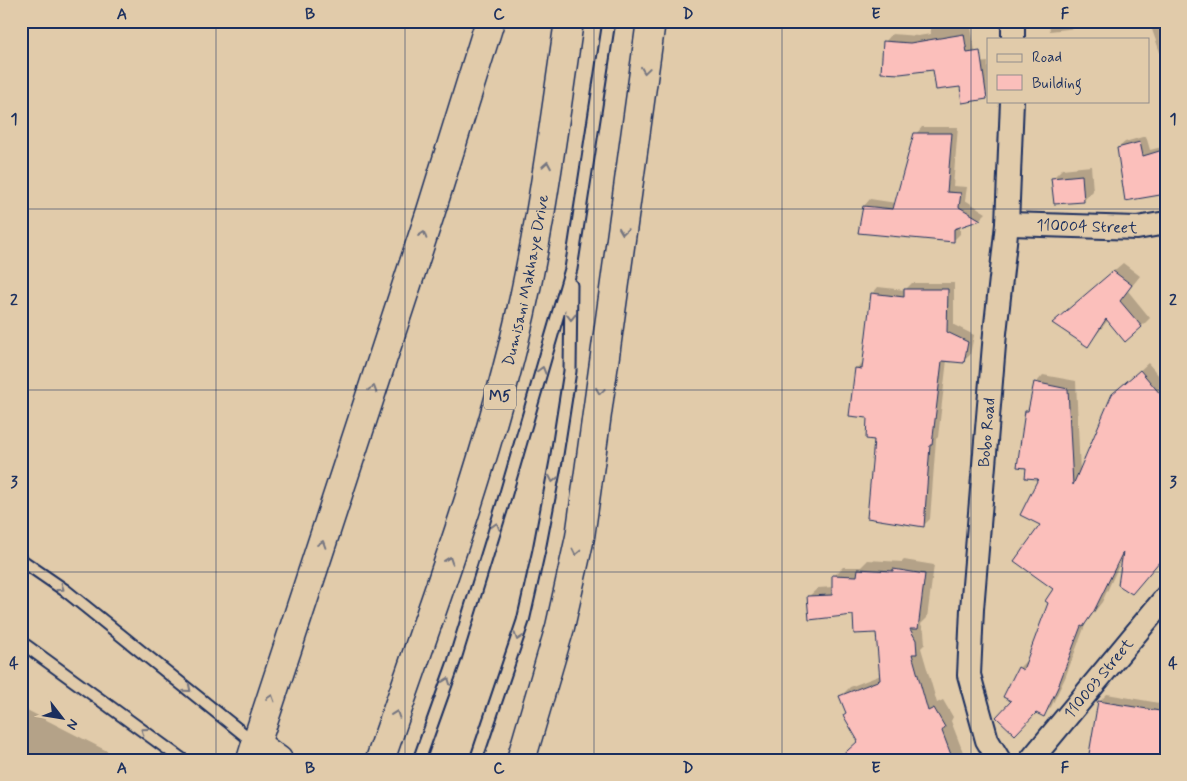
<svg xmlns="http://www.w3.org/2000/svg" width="1187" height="781" viewBox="0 0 1187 781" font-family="Mynerve,sans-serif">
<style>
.shadow{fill:#0003}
.building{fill:#fbbfbb;stroke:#1b2f5e}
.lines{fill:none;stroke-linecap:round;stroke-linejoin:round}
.service-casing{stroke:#1b2f5e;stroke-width:15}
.minor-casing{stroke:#1b2f5e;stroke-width:26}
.tertiary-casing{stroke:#1b2f5e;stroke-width:31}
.primary-casing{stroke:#1b2f5e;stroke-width:31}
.service{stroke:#e1cbaa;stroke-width:11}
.minor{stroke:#e1cbaa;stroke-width:22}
.tertiary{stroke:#e1cbaa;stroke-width:28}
.primary{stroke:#e1cbaa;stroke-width:28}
.oneway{stroke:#747580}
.grid{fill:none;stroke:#1b2f5e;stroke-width:1;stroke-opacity:0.55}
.labels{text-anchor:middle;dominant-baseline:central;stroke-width:4.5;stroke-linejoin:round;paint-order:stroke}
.shield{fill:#e1cbaa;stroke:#565e75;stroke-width:1}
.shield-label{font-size:15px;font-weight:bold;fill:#1b2f5e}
.street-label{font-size:16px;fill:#1b2f5e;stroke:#e1cbaa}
.neatline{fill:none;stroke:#1b2f5e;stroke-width:2}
.grid-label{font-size:16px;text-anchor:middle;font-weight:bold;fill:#1b2f5e}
</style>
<rect width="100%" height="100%" fill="#e1cbaa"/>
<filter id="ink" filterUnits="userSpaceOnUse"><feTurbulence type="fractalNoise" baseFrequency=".02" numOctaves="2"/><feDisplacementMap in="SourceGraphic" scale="10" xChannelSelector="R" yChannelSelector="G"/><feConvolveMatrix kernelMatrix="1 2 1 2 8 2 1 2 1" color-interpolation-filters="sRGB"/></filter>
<g filter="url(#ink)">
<path class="shadow" d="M930,21h37v6h4l6,36 11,-1 -1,36 -102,-56 7,-8 26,2 13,-2z
M1049,21h87l-86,10z
M1149,21h17v36l-4,1z
M922,127h36l-5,59 14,1 -2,13 21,13 -6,6 -20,6v9l-7,7 -89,-35 6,-7 26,4 20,-69z
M1146,136l4,14 16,-4v49l-48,-47 7,-6z
M1091,166l2,25 -9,9 -31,-22 9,-9z
M1123,263l17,13 -12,15 22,27 -9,9 -33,-7 -20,25 -34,-23z
M912,283h42v42l20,10 -4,20 -7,6 -16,-1 -9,77 -2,2 -6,80 -6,6 -48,-86 -20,-71 8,-6 8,-68 6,-7 27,3z
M1148,363l18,21v170l-34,38 -10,-33 -20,43 -16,21 -21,55 -14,29 -8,8 -30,-14 6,-33 8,-8 27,-71 -12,-64 -2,-47 -14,-66 4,-4 6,-25 7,-8 33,6 4,91 42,-85z
M868,560l34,2 2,-2 30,5 -7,53 -6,6 3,7 1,13 -4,4 16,55 6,-3 10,17 -2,4 15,39h-135l6,-6 4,3 18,-16 -18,-45 9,-9 31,-12 -4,-43 -23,-18 -46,-17 10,-9 15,-1 1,-11 9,-9h18z
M1166,673v87l-66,-59 7,-7 52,9z
M21,707l90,46 -3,7h-87z"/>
<path class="building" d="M964,34l3,19 13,-2 7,48 -25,4 -2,-16 -24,3 -3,-20 -33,4 -19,-1 2,-32 27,2z
M914,133h38l-5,59 14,1 -2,14 22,13 -27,9v13l-96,-9 5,-27 30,3z
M1140,142l3,14 23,-7v45l-41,7 -8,-53z
M1082,175l2,27 -30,2 -3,-26z
M1113,271l19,14 -12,16 22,26 -17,15 -19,-23 -18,28 -36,-24z
M904,289h44l-1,43 21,10 -4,21 -22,-2 -10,84h-2l-6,82 -57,-9 7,-78 -8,-1 1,-21 -18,-2 6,-48 7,1 9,-76 33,4z
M1140,370l26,31v153l-34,40 -14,-9 5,-33 -29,59 -11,16 -2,-1 -23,61 -14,30 -8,-4 -21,22 -19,-18 15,-16 -8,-4 15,-30 5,3 25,-67 -3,-2 8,-12 -39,-28 26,-36 -20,-10 18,-36 -13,-1 1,-10 -9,-1 8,-56h3l6,-29 34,7 5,96 39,-91z
M858,569l35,2v-2l32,5 -7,55h-8l6,11 1,14h-5l16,57 6,-3 11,19 -3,4 11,29h-116l21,-19 -15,-26 3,-2 -7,-17 41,-16 -4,-47 -22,1 -1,-19 -44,5 -2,-24 25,-1v-20l25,1z
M1098,701l68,11v48h-78z"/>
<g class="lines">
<g class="service-casing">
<path id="service" d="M21,560l45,31 190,153
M21,642l162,118
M419,760l35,-98 48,-155 69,-238 38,-248
M476,760l47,-139 16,-71 17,-89 14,-90 1,-86"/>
</g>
<g class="minor-casing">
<g id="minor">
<path d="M1013,39v-18"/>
<path id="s1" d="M1007,224l130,4 29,-5"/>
<path id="s2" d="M999,760l-12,-20 -18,-65 3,-66 23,-276 12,-109 5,-123"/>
<path id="s3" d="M1031,760l135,-163"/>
</g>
</g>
<g class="tertiary-casing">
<path id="tertiary" d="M251,760l5,-16 22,16"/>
</g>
<g class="primary-casing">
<g id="primary">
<path d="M256,744l175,-533 59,-190"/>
<path id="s4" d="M380,760c44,-129 92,-256 126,-387 31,-115 46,-234 63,-352"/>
<path d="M521,760l39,-133 20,-90 71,-516"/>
</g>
</g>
<use href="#service" class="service"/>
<use href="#minor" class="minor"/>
<use href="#tertiary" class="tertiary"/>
<use href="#primary" class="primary"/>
</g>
<defs><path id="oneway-chevron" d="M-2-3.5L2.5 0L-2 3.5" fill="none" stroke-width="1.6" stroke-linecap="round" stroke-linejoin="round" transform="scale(1.25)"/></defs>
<g class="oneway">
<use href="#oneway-chevron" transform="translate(645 70) rotate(98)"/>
<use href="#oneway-chevron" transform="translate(547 165) rotate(-80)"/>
<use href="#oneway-chevron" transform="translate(623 231) rotate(98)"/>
<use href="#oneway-chevron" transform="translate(423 235) rotate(-72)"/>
<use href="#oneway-chevron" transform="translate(571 317) rotate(91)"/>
<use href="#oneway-chevron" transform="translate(542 370) rotate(-74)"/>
<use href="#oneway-chevron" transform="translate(373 389) rotate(-72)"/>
<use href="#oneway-chevron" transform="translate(600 391) rotate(98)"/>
<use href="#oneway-chevron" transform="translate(553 479) rotate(101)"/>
<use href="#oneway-chevron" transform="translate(496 526) rotate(-73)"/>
<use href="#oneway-chevron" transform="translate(322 544) rotate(-72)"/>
<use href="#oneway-chevron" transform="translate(576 552) rotate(102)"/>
<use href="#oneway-chevron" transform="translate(449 560) rotate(-71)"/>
<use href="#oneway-chevron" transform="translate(61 588) rotate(36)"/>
<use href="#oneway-chevron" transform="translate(518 637) rotate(108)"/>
<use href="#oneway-chevron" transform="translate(447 681) rotate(-70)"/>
<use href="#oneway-chevron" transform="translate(188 689) rotate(39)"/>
<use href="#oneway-chevron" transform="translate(271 698) rotate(-72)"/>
<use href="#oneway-chevron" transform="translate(396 714) rotate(-71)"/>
<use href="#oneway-chevron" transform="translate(144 731) rotate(-144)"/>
</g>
</g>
<path class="grid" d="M216,21v739M405,21v739M594,21v739M782,21v739M971,21v739M21,209h1145M21,390h1145M21,572h1145"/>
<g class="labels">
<rect class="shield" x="484" y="384.5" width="32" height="25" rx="4"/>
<g class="shield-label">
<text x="500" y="397">M5</text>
</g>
<g class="street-label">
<text stroke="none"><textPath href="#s1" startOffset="80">110004 Street</textPath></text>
<text stroke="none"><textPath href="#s4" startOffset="502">Dumisani Makhaye Drive</textPath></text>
<text stroke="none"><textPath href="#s2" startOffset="334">Bobo Road</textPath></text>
<text stroke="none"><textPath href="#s3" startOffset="106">110003 Street</textPath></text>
</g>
</g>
<rect width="1187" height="781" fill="none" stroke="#e1cbaa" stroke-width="55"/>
<rect x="987" y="38" width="162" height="65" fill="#e1cbaa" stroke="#928d8c"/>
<rect x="997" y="54" width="25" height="8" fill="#e1cbaa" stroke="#928d8c"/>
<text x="1032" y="62" font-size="15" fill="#1b2f5e">Road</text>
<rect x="997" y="75" width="25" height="15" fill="#fbbfbb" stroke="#928d8c"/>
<text x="1032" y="88" font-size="15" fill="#1b2f5e">Building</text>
<g transform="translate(62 718) rotate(121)" stroke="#e1cbaa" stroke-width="4" paint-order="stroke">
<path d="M0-4L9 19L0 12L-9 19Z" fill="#1b2f5e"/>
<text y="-8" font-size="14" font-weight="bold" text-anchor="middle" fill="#1b2f5e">N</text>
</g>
<rect x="28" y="28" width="1132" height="726" class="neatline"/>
<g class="grid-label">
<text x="122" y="19">A</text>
<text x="310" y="19">B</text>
<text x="499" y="19">C</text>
<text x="688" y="19">D</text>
<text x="876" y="19">E</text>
<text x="1065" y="19">F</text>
<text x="14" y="124">1</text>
<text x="1173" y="124">1</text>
<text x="14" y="305">2</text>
<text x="1173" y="305">2</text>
<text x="14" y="487">3</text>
<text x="1173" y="487">3</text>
<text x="14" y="668">4</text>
<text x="1173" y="668">4</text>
<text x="122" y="773">A</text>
<text x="310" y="773">B</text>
<text x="499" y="773">C</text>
<text x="688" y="773">D</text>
<text x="876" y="773">E</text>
<text x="1065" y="773">F</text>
</g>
</svg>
